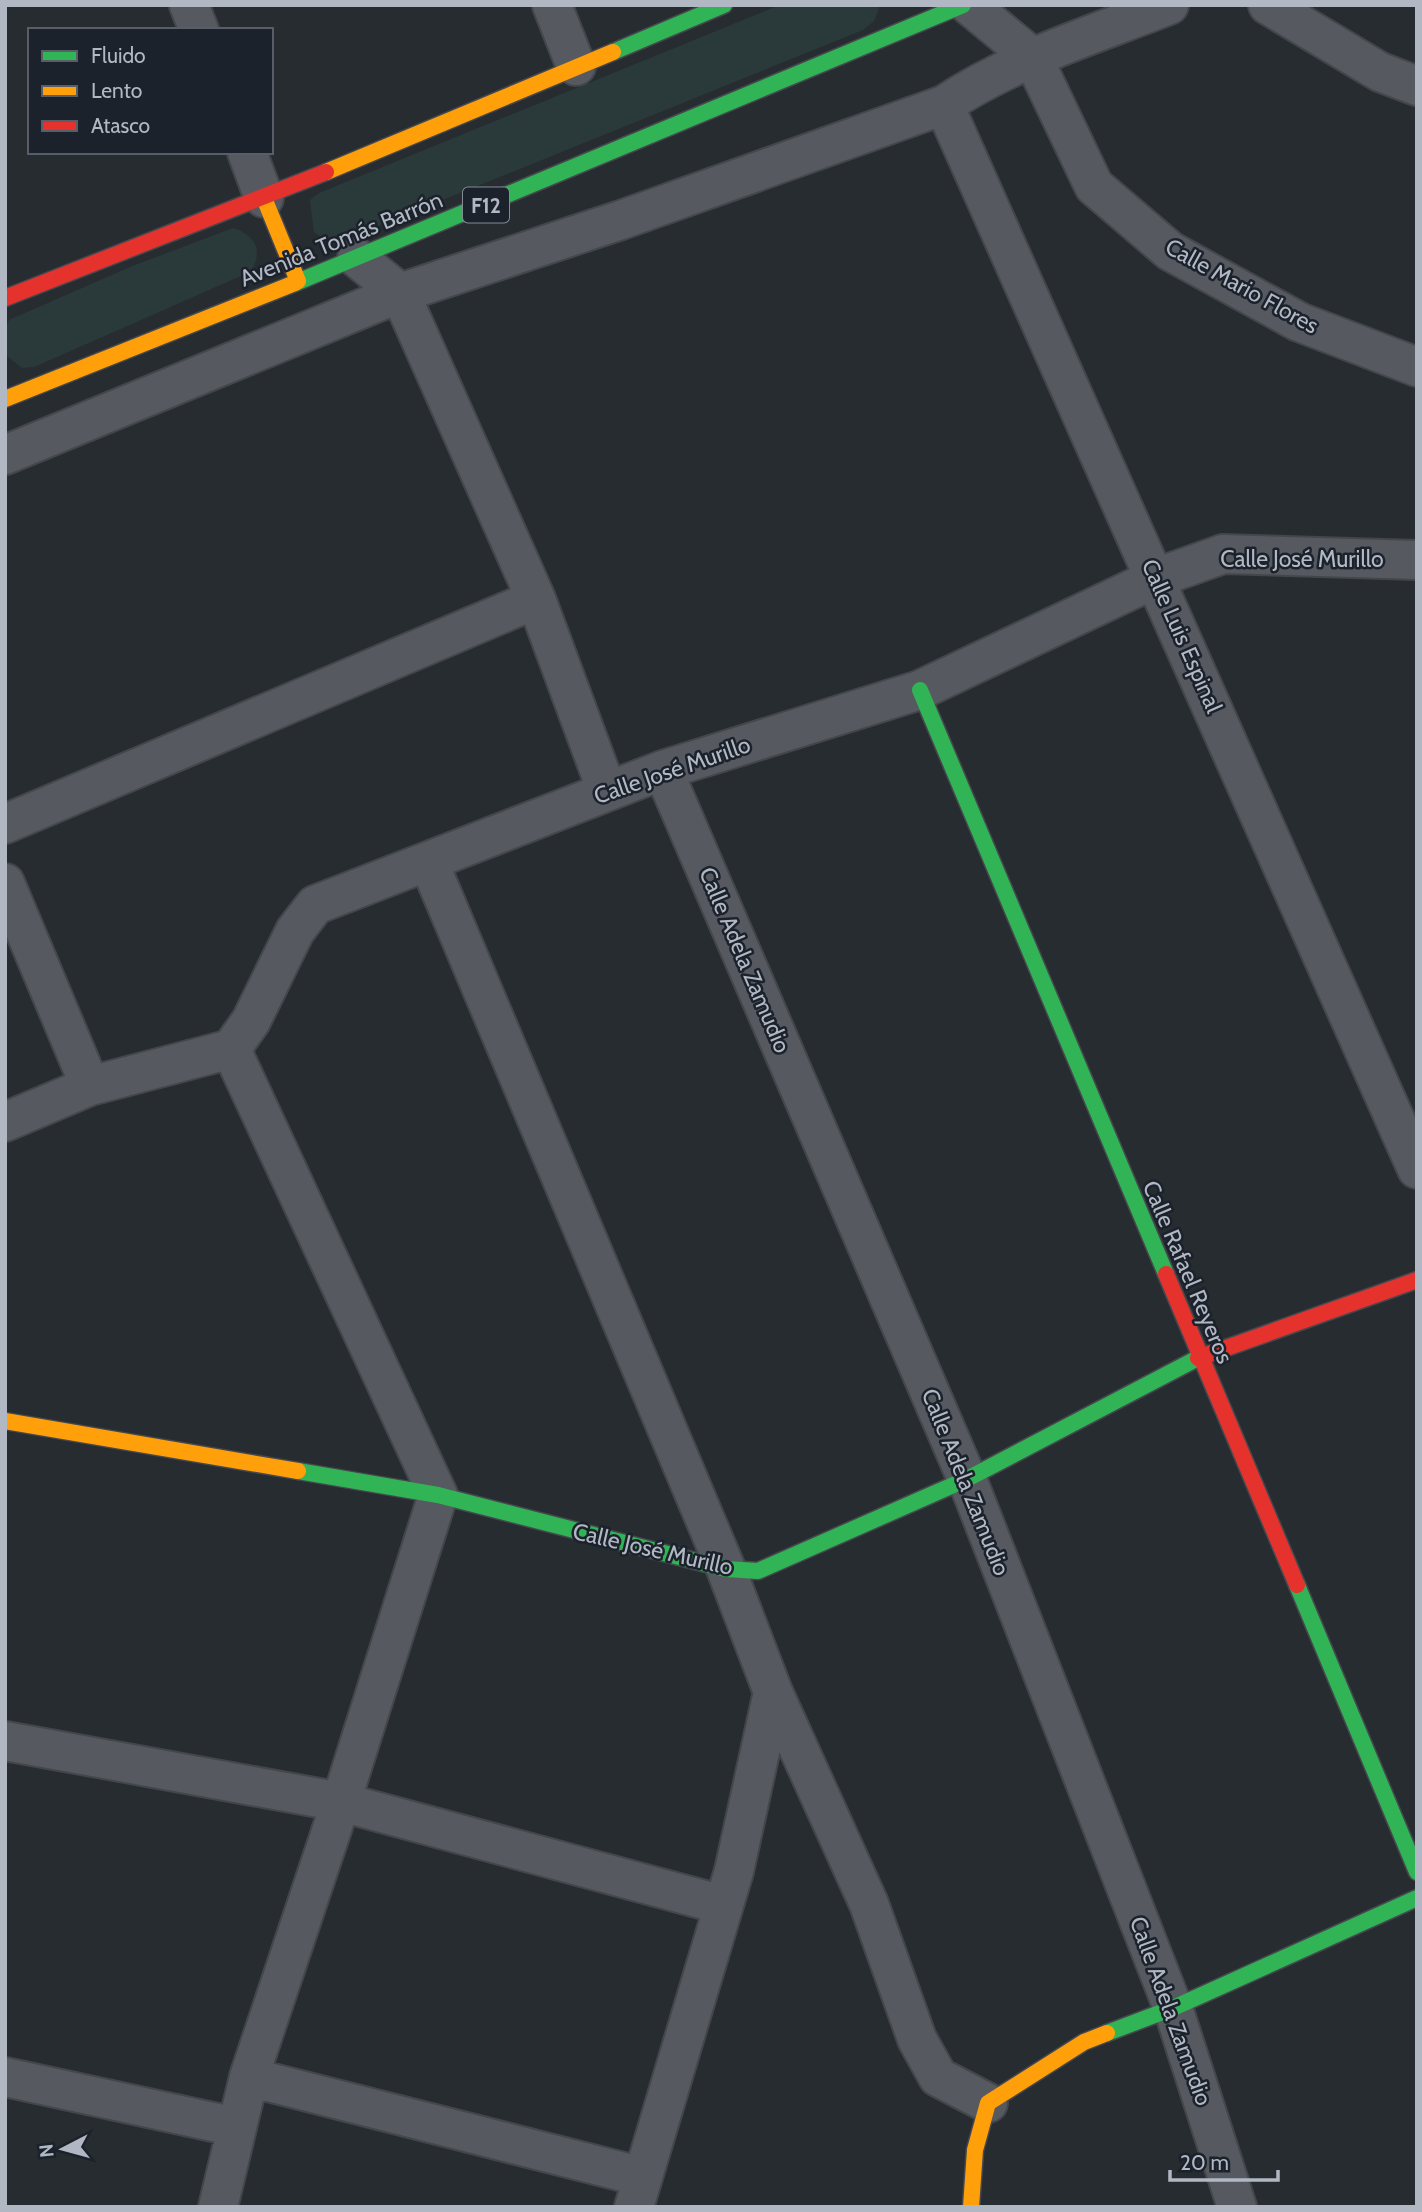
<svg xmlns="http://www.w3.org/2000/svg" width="1422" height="2212" viewBox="0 0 1422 2212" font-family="Cabin,sans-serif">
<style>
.green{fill:#2a3a3b}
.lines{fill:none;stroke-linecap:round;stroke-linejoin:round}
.street-casing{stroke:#43474b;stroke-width:42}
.fast-casing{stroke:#45484e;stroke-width:19}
.slow-casing{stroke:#45484e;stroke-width:19}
.jam-casing{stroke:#45484e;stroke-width:19}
.street{stroke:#565a60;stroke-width:38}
.fast{stroke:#30b455;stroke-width:16}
.slow{stroke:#ff9f0a;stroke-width:16}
.jam{stroke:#e5322d;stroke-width:16}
.labels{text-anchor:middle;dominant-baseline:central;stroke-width:5;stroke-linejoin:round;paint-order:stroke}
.shield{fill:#1c222b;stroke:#848b95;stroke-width:2}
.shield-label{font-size:21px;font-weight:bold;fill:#b1b8c3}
.street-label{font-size:23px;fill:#b1b8c3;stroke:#1c222b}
</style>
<rect width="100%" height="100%" fill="#272c31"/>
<path class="green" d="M780,5h100l-6,16 -11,9 -519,210 -15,2 -15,-10 -4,-32 9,-7z
M233,228c23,7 31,24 17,44l-216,95 -12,1 -15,-12 -2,-25 4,-11 121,-53z"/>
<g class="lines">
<g class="street-casing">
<path id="street" d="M189,5l10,25
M552,5l24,61
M969,5l64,53 61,128 76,65 129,71 118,45
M1268,5l112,67 37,14
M944,105l473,1064
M247,152l17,46
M357,258l43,35 136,306 71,192
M5,455l395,-162 221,-73 323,-115c69,-46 149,-70 225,-100
M663,770l304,709 206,529 64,199
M5,824l531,-225
M429,863l297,706 47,123 96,212 48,135 21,38 50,26
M5,883l85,203
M5,1122l85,-36 141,-37 20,-28 44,-90 20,-26 348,-135 257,-80 236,-112 67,-24 194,6
M5,1741l336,61 382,103
M5,2077l231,50
M249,2077l394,100
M218,2207l31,-130 92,-275 97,-307 -207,-446
M634,2207l100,-336 39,-179"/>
</g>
<g class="fast-casing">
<path id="fast" d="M613,52l111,-47
M295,283l668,-278
M920,690l246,584
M298,1471l140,24 288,74 32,2 209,-92 231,-121
M1297,1585l120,287
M1107,2033l66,-25 244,-110"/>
</g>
<g class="slow-casing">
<path id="slow" d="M326,172l287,-120
M264,198l34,83
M5,399l290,-116
M5,1421l293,50
M971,2207l4,-57 13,-47 96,-61 23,-9"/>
</g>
<g class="jam-casing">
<path id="jam" d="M5,298l321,-126
M1166,1274l131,311
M1198,1358l219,-78"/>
</g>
<use href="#street" class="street"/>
<use href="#fast" class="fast"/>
<use href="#slow" class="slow"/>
<use href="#jam" class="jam"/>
</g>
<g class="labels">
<rect class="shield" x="463" y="187.5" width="46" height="35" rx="5"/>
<g class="shield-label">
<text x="486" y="205">F12</text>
</g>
<g class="street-label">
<text transform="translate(341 239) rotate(-22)">Avenida Tomás Barrón</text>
<text transform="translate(1242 286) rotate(29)">Calle Mario Flores</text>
<text x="1302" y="559">Calle José Murillo</text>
<text transform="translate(1182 636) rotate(66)">Calle Luis Espinal</text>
<text transform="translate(672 770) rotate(-19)">Calle José Murillo</text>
<text transform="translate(745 960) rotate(67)">Calle Adela Zamudio</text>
<text transform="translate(1188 1272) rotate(67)">Calle Rafael Reyeros</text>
<text transform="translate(966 1482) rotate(68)">Calle Adela Zamudio</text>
<text transform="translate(653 1549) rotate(13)">Calle José Murillo</text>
<text transform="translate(1171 2011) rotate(70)">Calle Adela Zamudio</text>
</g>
</g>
<rect width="1422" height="2212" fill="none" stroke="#b1b8c3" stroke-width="14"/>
<rect x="28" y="28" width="245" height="126" fill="#1c222b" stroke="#585e68" stroke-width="2"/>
<rect x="42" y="51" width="35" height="10" fill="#30b455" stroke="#585e68" stroke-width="2"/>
<text x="91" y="63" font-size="21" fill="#b1b8c3">Fluido</text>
<rect x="42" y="86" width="35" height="10" fill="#ff9f0a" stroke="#585e68" stroke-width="2"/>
<text x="91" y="98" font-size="21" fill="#b1b8c3">Lento</text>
<rect x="42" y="121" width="35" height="10" fill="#e5322d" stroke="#585e68" stroke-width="2"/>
<text x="91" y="133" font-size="21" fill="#b1b8c3">Atasco</text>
<g transform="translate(63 2149) rotate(264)" stroke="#1c222b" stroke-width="5" paint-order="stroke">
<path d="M0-5L12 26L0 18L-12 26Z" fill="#b1b8c3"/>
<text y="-10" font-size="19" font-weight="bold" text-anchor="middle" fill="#b1b8c3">N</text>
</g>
<path d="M1170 2170v10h108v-10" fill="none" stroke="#b1b8c3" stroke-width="3.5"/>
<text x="1180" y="2170" font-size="21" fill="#b1b8c3" stroke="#1c222b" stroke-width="5" paint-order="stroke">20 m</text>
</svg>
